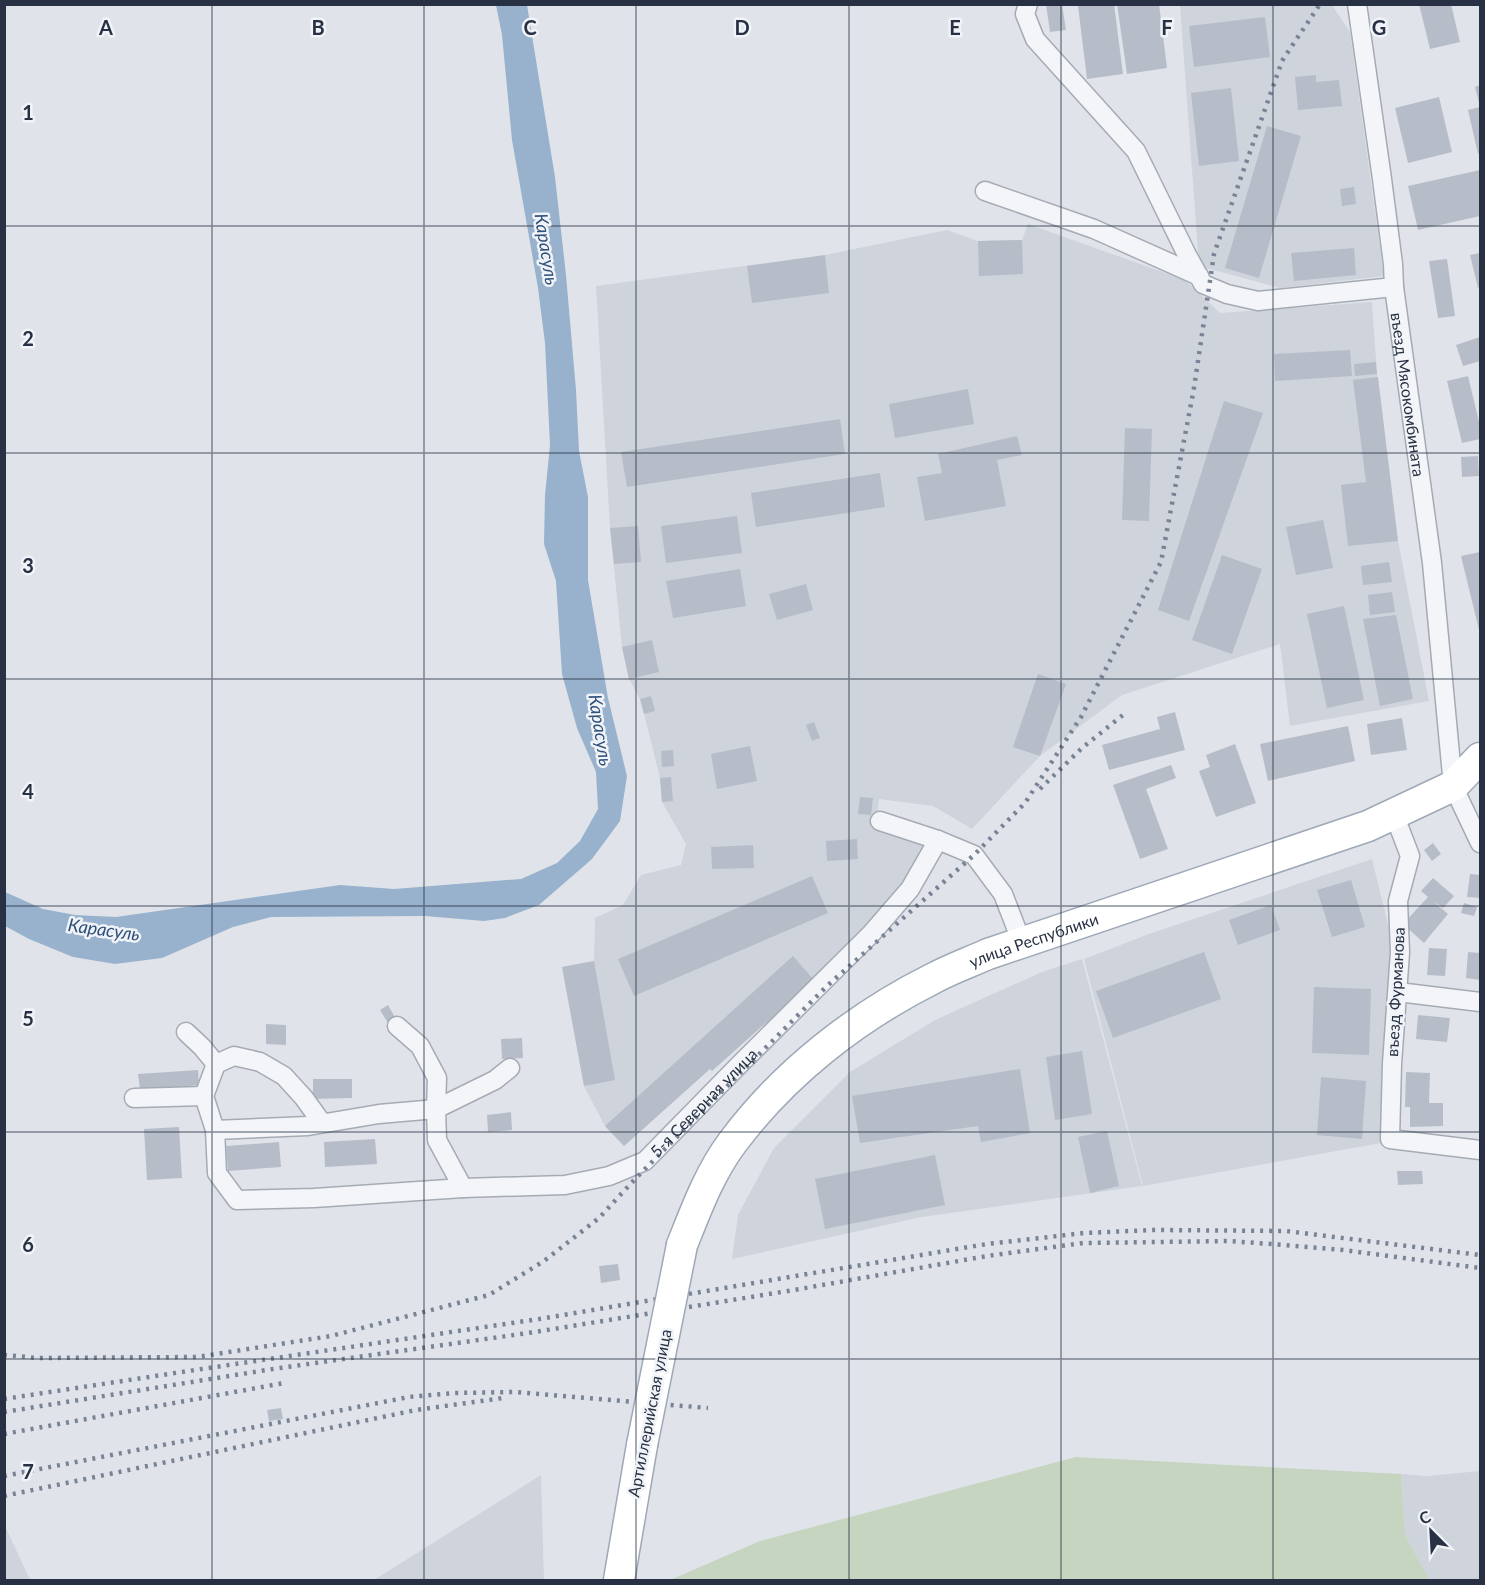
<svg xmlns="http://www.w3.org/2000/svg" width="1485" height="1585" viewBox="0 0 1485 1585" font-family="Lato,sans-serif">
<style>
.built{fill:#ced3dc}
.green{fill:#c5d5c0}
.water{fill:#98b2cd}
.building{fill:#b7bdc8}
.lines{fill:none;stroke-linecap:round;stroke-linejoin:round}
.street-casing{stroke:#a5abb5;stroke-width:21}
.primary-casing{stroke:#9ea8b7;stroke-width:33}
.street{stroke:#f3f5f8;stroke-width:18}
.primary{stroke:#fff;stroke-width:30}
.rail{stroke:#788395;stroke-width:4.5;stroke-dasharray:3 6;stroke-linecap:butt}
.primary-bridge-casing{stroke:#9ea8b7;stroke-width:33;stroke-linecap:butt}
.primary-bridge{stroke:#fff;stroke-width:30}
.grid{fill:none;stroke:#273143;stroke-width:1.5;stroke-opacity:0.55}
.labels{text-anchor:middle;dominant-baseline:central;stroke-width:5;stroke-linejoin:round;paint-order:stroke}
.street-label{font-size:16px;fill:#273143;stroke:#f0f3f7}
.water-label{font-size:18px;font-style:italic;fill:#2e507b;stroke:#f0f3f7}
.grid-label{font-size:20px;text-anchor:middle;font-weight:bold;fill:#273143;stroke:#f0f3f7;stroke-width:5;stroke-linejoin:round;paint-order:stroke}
</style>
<rect width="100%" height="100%" fill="#e0e4ea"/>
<path class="built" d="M1180,5h152l18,27 34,244 -104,12 -81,-22z
M1028,224l157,56 35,33 152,-11 5,72 21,167 31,160 -139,25 -10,-82 -158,51 -82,61 -68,73 -39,-23 -54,-7 -3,30 48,15 -25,48 -85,88 -102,91 -2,-2 -86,77 -19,-20 -21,-40 -22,-119 32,-6 1,-43 28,-13 18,-30 40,-10 5,-21 -24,-42 -2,-24 -16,-64 -4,-15 -11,-20 -7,-32 -12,-119 -14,-242 229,-31 122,-25 31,11 44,-1z
M1372,859l23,94 -14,190 -238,43 -59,-227 65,-25z
M1082,959l60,227 -220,31 -190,42 6,-44 36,-67 76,-76 85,-52 107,-48z
M1480,1471v109h-51l-24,-46 -4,-60 26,2z
M541,1475l3,105h-170z
M5,1526l25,54h-25z"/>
<path class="green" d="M1076,1457l325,17 4,60 24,46h-759l90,-39z"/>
<path class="water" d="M496,5h31l28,172 11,98 10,115 3,61 9,46v83l20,118 19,78 -7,45 -28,38 -53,46 -34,13 -21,3 -59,-5 -154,1 -38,10 -71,31 -47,6 -42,-7 -44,-18 -24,-13v-34l38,17 32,6 41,2 224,-32 54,4 127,-10 36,-16 23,-22 18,-32 -2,-37 -19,-44 -15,-54 -6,-93 -12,-37 1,-49 5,-50 -5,-102 -7,-55 -26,-148 -10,-105z"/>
<path class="building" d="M1046,4h16l4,26 -16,2z
M1089,4h25l9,70 -36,5 -9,-73z
M1117,4h42l8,64 -40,6z
M1419,4h32l9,38 -30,7z
M1265,17l5,40 -76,10 -5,-41z
M1316,75v7l23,-2 3,26 -44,4 -3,-33z
M1480,85v68l-2,1 -10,-44 12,-3 -5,-20z
M1231,88l8,73 -40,5 -8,-73z
M1439,97l13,55 -44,11 -13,-55z
M1267,126l34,10 -42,142 -34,-10z
M1480,170v46l-62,14 -10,-44z
M1354,187l2,17 -14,2 -2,-17z
M1022,240l1,34 -44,2 -1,-35z
M1354,248l2,27 -62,6 -3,-28z
M1480,253v34l-2,1 -8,-33z
M825,255l4,38 -77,10 -5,-37z
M1447,259l8,57 -17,2 -9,-57z
M1480,337v24l-17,5 -7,-21z
M1350,350l2,26 -77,5 -1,-27z
M1376,362l1,12 -22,2 -1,-12z
M1468,376l12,50v13l-18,4 -15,-62z
M1378,377l20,164 -50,5 -7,-61 25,-3 -13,-102z
M968,389l6,35 -79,14 -6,-34z
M1224,401l39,12 -74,208 -31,-11z
M840,419l5,35 -218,33 -6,-35z
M1125,428l27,1 -3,92 -27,-1z
M1017,436l5,19 -25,5 9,46 -81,15 -8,-44 25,-4 -4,-19z
M1478,456l1,20 -17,1 -1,-20z
M880,473l5,34 -129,20 -5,-34z
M737,516l5,37 -76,10 -5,-37z
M1323,520l10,48 -37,7 -10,-48z
M638,526l3,36 -27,2 -4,-36z
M1480,552v82l-19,-78z
M1222,555l40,14 -30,85 -40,-14z
M1389,562l3,20 -29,3 -2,-19z
M740,569l6,37 -73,12 -7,-37z
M806,584l7,26 -36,10 -8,-26z
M1392,592l3,20 -25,3 -2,-20z
M1344,606l20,94 -37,8 -20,-94z
M1396,615l17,84 -33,7 -17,-87z
M652,640l7,32 -30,7 -7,-32z
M1038,674l28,10 -26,72 -27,-9z
M651,696l4,15 -11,3 -4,-15z
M1175,712l10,38 -76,20 -7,-25 58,-16 -3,-12z
M1402,718l5,32 -36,5 -4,-31z
M814,722l6,16 -8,3 -6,-16z
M1348,726l7,35 -87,20 -8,-37z
M1235,744l21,59 -40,14 -17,-46 11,-4 -4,-12z
M750,746l7,35 -40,8 -6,-35z
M673,750l1,16 -12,1 -1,-16z
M1171,765l5,13 -30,11 22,60 -28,10 -27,-74z
M671,777l2,24 -11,1 -2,-24z
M860,797l13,1 -2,17 -13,-1z
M857,839l1,20 -31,2 -1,-20z
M1433,843l8,11 -9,7 -8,-11z
M753,845l1,23 -42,1 -1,-22z
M1470,874l10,1v23l-13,-1z
M812,876l16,37 -194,83 -16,-37z
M1433,878l21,18 -11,12 -10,-7 15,13 -24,29 -21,-19 25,-27 -7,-6z
M1351,880l14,47 -33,10 -15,-47z
M1464,903l13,4 -3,9 -13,-3z
M1271,905l9,25 -42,15 -9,-25z
M1429,948l18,1 -2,27 -18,-1z
M1204,952l17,47 -108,39 -17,-47z
M1468,952l12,1v27l-14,-2z
M793,956l21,24 -102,91 -2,-2 -86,77 -19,-20z
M594,961l21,119 -31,6 -22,-119z
M1314,987l57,2 -2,66 -57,-2z
M388,1005l8,14 -8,4 -8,-13z
M1418,1015l32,3 -3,24 -31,-3z
M266,1024l20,1v20l-20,-1z
M522,1038l1,20 -21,1 -1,-20z
M1082,1051l10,63 -37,6 -9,-63z
M1020,1069l10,64 -49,9 -3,-16 -118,17 -8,-47z
M198,1070l1,15 -59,5 -2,-16z
M1406,1072l24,1 -1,30h14v23l-33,1v-20h-5z
M1321,1077l45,4 -4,58 -45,-4z
M313,1079h39v19l-39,1z
M511,1112l1,18 -24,2 -1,-17z
M179,1127l3,51 -35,2 -3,-51z
M1107,1131l12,55 -29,7 -12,-56z
M375,1139l2,25 -52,3 -1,-25z
M279,1142l2,25 -53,4 -2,-25z
M935,1155l10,50 -120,24 -10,-50z
M1397,1171h25l1,13 -25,1z
M618,1264l2,16 -19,3 -2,-17z
M281,1408l2,11 -14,2 -2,-11z"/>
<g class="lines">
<g class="street-casing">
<g id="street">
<path d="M1028,4l-3,10 10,25 101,112 51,104 16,29 24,10 31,7 136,-14"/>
<path id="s1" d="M1357,4l25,175 11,85 1,23 38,276 21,223 27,57"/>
<path d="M985,191l109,38 105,47"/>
<path d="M1394,814l16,42 -12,45 2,51 -8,112 -2,75 90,11"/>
<path d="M880,821l58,19 36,15 29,39 19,49"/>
<path d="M1398,992l82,10"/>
<path id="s2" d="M397,1026l23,20 17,32 -1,31 -57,5 -71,12 -93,4 2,43 20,27 77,-2 149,-10 102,-3 44,-9 36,-15 96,-98 130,-129 39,-45 28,-49"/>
<path d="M186,1032l16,15 14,17 -12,32 11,34"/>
<path d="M216,1064l18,-8 26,6 24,14 20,22 18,25"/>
<path d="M134,1098l70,-2"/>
<path d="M463,1188l-26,-48 -1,-31 59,-29 15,-12"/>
</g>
</g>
<g class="primary-casing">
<g id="primary">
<path id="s3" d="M682,1245c14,-35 27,-71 50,-102 52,-70 124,-126 202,-165 17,-9 36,-16 54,-24l380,-128 85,-40 27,-28"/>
<path d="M619,1580l23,-135"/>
</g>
</g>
<use href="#street" class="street"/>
<use href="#primary" class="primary"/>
<path class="rail" d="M1040,789l42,-41 41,-33
M4,1355l34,3 159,-1 134,-21 158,-41 55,-34 55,-43 37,-40 191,-192 147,-131 51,-52 56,-86 80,-155 33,-174 20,-134 68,-193 38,-57
M4,1399l191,-29 344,-51 448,-75 97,-11 70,-3 132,1 194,24
M4,1412l269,-43 262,-37 259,-42 193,-34 96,-13 145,-2 57,4 58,5 137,18
M4,1434l280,-51
M4,1476l405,-79 45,-4 62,-1 192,16
M4,1496l412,-86 87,-12"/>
<g class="primary-bridge-casing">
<path id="primary-bridge" d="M642,1445l40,-200"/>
</g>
<use href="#primary-bridge" class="primary-bridge"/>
</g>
<path class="grid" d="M212,4v1576M424,4v1576M636,4v1576M849,4v1576M1061,4v1576M1273,4v1576M4,226h1476M4,453h1476M4,679h1476M4,906h1476M4,1132h1476M4,1359h1476"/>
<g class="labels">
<g class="street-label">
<text stroke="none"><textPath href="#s1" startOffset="394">въезд Мясокомбината</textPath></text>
<text stroke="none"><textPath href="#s3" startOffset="484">улица Республики</textPath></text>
<text transform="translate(1395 992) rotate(-87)">въезд Фурманова</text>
<text stroke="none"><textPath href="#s2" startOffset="892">5-я Северная улица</textPath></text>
<text transform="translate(649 1413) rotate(-79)">Артиллерийская улица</text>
</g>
<g class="water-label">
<text transform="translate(547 249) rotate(81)">Карасуль</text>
<text transform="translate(601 730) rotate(81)">Карасуль</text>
<text transform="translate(104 929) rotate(8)">Карасуль</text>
</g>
</g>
<g class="grid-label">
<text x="106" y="35">A</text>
<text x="318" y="35">B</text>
<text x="530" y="35">C</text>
<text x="742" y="35">D</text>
<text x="955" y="35">E</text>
<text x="1167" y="35">F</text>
<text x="1379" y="35">G</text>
<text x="28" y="120">1</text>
<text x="28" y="346">2</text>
<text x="28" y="573">3</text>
<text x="28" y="799">4</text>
<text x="28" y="1026">5</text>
<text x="28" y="1252">6</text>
<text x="28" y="1479">7</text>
</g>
<rect width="1485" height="1585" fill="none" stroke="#273143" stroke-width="12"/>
<g transform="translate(1431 1531) rotate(336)" stroke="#f0f3f7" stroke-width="4.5" paint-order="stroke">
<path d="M0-4.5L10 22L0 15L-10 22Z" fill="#273143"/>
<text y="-9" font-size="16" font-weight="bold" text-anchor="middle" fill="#273143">С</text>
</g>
</svg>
